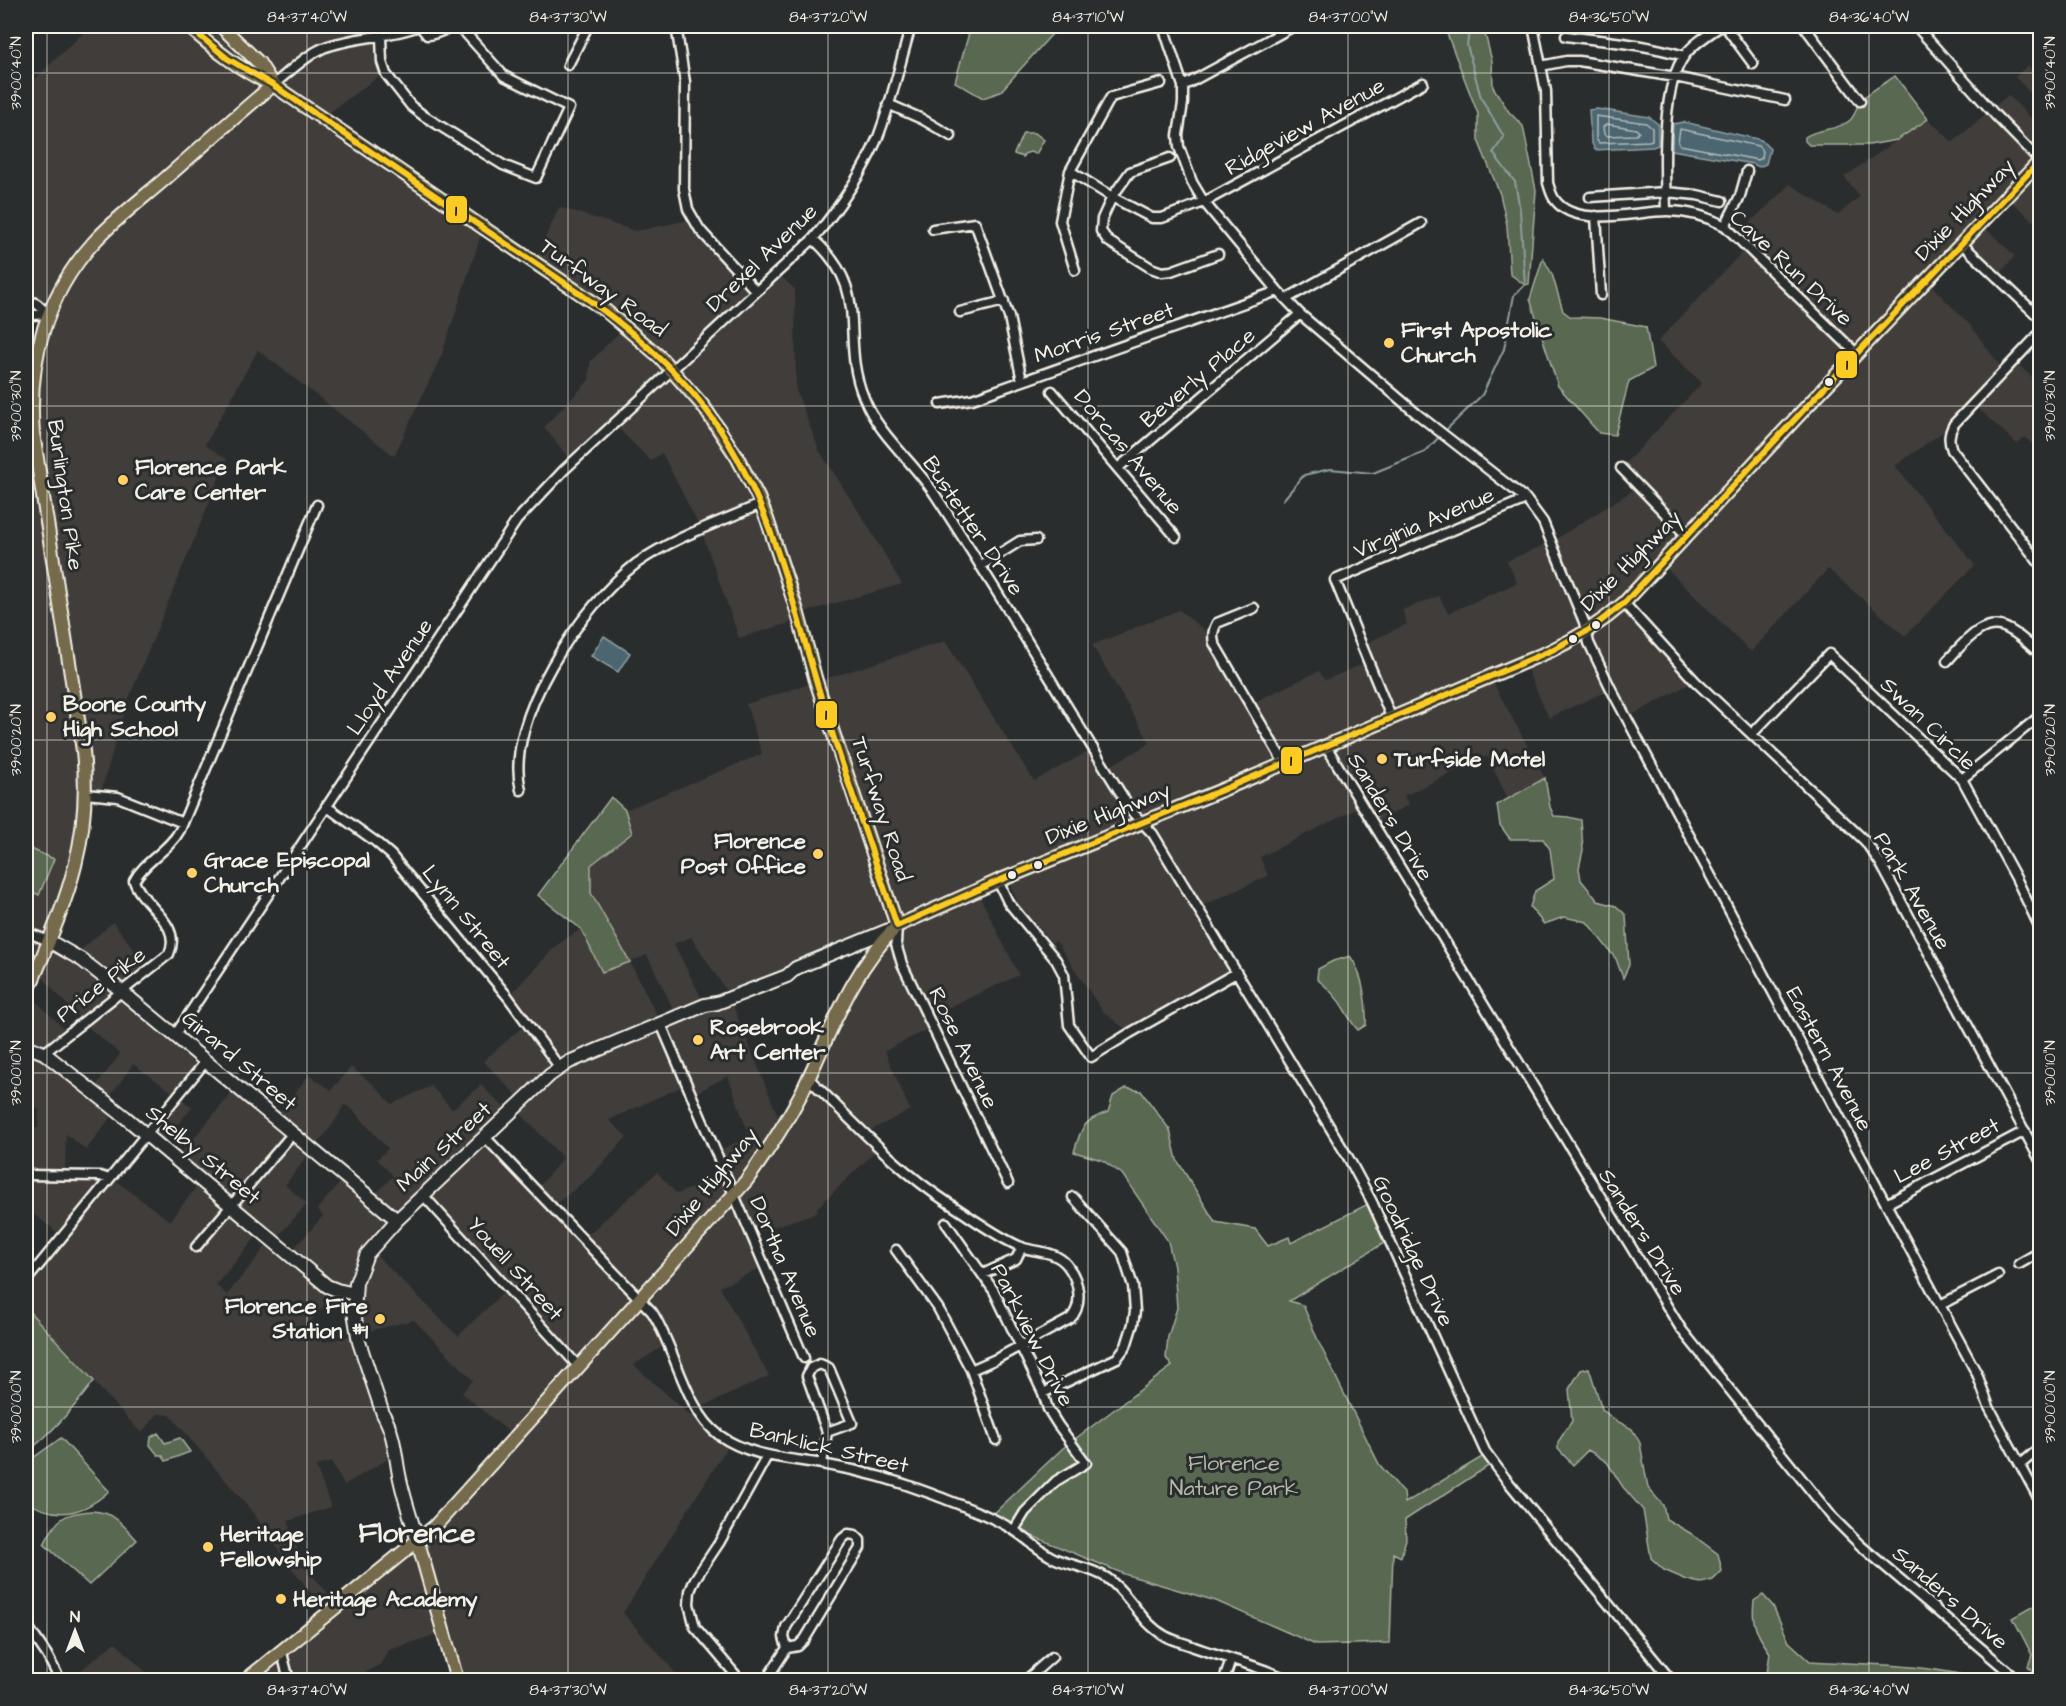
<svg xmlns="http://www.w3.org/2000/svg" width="2066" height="1706" viewBox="0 0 2066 1706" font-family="'Architects Daughter',sans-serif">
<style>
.built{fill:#3f3c3a;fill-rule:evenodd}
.green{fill:#596851;stroke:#a6ac9c;stroke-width:1.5}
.water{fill:#4c6670;stroke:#8f9ea0;stroke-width:1.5}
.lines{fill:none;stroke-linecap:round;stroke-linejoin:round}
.shore{stroke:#b1b9b8;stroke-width:1.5}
.stream{stroke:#8f9ea0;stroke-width:2}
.street-casing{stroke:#f4f1e8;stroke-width:13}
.secondary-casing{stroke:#f4f1e8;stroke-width:16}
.primary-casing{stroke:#f4f1e8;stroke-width:16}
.street{stroke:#2a2d2e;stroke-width:8}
.secondary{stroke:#2a2d2e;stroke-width:12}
.primary{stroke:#746b4b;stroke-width:12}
.bus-1-casing{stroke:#2a2d2e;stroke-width:10}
.bus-1{stroke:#fccb23;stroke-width:6}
.ticks{fill:none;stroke:#f4f1e8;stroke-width:1.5;stroke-opacity:0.45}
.poi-dot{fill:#ffd166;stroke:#2a2d2e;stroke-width:2}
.bus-dot{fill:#f4f1e8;stroke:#2a2d2e;stroke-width:2}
.labels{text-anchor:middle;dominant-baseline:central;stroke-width:6;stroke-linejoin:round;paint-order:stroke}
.street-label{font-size:22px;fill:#f4f1e8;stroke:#2a2d2e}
.poi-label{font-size:22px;font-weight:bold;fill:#f4f1e8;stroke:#2a2d2e;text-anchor:start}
.park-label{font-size:22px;fill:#b6baac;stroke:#2a2d2e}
.district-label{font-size:28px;font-weight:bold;fill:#f4f1e8;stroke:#2a2d2e}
.line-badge{stroke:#2a2d2e;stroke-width:2}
.pale-badge-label{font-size:16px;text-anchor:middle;font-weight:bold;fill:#111}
.neatline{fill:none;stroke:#f4f1e8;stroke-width:2}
.ticks-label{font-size:15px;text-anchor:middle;fill:#f4f1e8}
</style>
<rect width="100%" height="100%" fill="#2a2d2e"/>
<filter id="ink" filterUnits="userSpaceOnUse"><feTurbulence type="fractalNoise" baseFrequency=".0167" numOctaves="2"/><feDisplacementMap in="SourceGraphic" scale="12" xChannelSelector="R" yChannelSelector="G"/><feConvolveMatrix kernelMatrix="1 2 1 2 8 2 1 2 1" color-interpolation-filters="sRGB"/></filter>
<g filter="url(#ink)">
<path class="built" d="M90,26h288l8,45 -64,47 161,111 -41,125 -48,102 -136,-106 -53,95 22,14 -100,244 -27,92 -14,-1 -1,19 -36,128 26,14 38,-33 37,48 -28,20 84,71 -29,34 15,13 -33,37 -14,-12 31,-38 -43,-31 -27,38 10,8 -30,40 -20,-16 -1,41 46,2 59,44 31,-40 -25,-22 61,-72 38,31 34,-43 22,15 20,-23 23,18 18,19 39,-18 21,23 29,-24 29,28 -24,24 50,53 27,-32 -48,-50 7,-7 -39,-40 44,-38 -19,-26 49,-52 24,-16 21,43 -11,-79v-28l41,-32 -7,-23 137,-56 -16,-50 199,-63 89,140 59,-32 12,20 45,-26 -58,-98 87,-35 33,26 38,68 69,-33 6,9 43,-18 -6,-17 45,-21 -5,-14 37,-14 9,17 69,-30 -10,-22 44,-19 87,-55 -17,-19 81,-85 -44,-42 88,-93 -11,-11 55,-53 48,31 22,-19 -16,-19 84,-58 25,23 55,-47 32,32v100l-34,-30 -25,27 34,32 -18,21 -35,-33 -35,37 43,44 34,46 10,-10 26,23v68l-15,-15 -8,7 -44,-40 -19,20 -59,42 80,99 -70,71 -77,-67 -77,83 -89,-88 -37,39 70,78 -68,37 -16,-29 -62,29 -25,-55 -34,14 55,101 -37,21 -21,-43 -83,40 5,9 -36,19 -11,-18 -102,51 8,19 -70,32 38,65 -106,60 -27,-21 -47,-71 -4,2 -33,-38 -12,-27 -30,13 42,84 -91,42 4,10 -47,24 25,59 -44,23 14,14 -63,61 1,4 -66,22 13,32 -45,21 49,89 -71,33 32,34 -107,170 59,67h-225l-14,-48 -54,18 -9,15 -30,15h-104l81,-65 -57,-76 -16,-25 -84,-99 -12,-1 -17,19 -115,-125v-27l36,-45 -30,-23 -2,-38h-4v-48l12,1 1,-18 -13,-11v-600l17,-4 -10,-62 14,-119 -21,-15v-231l7,13zM691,937l36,55 58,-23 11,-1 89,-29 -103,187 -52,-128 -25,7 -31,-61zM647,955l30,62 -16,6 -31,-61zM37,971l45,51 38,32 -28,37 -48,-38 24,-20 -41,-41zM728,1076l21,60 -33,16 9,22 -48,20 -20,-22 -74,67 -31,-32 38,-30 37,-40 -18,-17 78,-36 5,11zM344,1105l7,3 37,41 -11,10 16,17 -22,23 -26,-22 -28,32 6,7 -34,38 -15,-13 33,-37 -22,-19 49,-62zM424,1196l83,93 -49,47 -88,-87zM261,1231l10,9 -44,55 -11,-10zM337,1291l17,3 3,40 -33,8 -18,-15zM414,1320l59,60 -11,13 53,44 -126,128 -50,40 -36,-40 -15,-44 43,-14 -15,-41 15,-4 13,23 46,-27 -9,-33 2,-11 -26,-80zM668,1343l30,67 -7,6 -57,-51z
M2028,65l8,11 4,-3v30l-25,-26z
M559,207l77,24 57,-12 63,71 20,-18 19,17 1,101 23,60 49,76 34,58 -104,30 2,6 -61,18 -38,-108 -39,-77 -11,8 -37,-37 -42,38 -28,-35 45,-47 1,-18 35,-36 -91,-63z
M115,1642l39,38h-85z"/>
<path class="green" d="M971,26h114l-33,8 -52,58 -17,6 -28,-16z
M1444,26h39l9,35 1,26 16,25 14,14 13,64 -7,94 -4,1 -15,-11 -3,-49 -7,-31 -22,-54v-26z
M1895,76l33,43 -31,21 -28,5h-60l-4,-4v-4c13,-9 32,-6 44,-16 7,-5 7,-15 11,-20 8,-9 26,-18 35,-25z
M1023,133h12l9,7 -8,14 -6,-2 -6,2 -1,3 -9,-3z
M1543,258l9,16 11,37 8,6 29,1 46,9 7,41 -24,13 -14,54 -16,-2 -41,-47 -28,-87z
M1545,778l5,29 4,9 14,1 13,3 2,30 -4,18 2,12 17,21 18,5 10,9 3,50 -6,13 -7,-19 -29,-37 -23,-5 -20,7 -14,-17 5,-16 19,-12 -4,-30 -7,-10h-33l-10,-14 -3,-20z
M611,797l14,13 7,23 -41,32v28l39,69 -28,10 -21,-43 -43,-34z
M26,847l28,12 -15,36 -13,-6z
M1350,956c13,17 17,48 16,69l-8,5c-7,-7 -9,-13 -14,-21 -7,-12 -16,-21 -27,-30l1,-10 15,-8z
M1126,1088l15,3 29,39 7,30 38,62 40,7 13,17 21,-9 2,6 81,-41 17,38 -100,61 14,4 17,40 59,119 25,29 1,10 82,-49 6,9 -88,57 1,19 -5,18 -8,-4 -3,90 -74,2 -100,-44 -92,-27 -135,-56 74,-70 109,-82 -6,-8 2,-21 9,-29 -3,-41 -6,-26 -46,-67 -20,-14 -28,-8c7,-24 9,-32 34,-40l5,-16z
M26,1308l68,73c-20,27 -42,52 -68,72z
M1589,1368l13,41 11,10 19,10 8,14 8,45 15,17 3,14 24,14 28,21 4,17 -9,9 -12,3 -14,-3 -23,-10 -13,-12 -8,-48 -20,-23 -16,-25 -19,-12 -15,15 -15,-16v-7l14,-21 -3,-32 12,-19z
M158,1433l7,10 15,-5 10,14 -24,9 -4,-6h-4l-8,-10 1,-8z
M61,1438l48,53c-26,24 -53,30 -83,10v-38z
M92,1511c23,1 30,13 45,29l-48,45 -45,-41c15,-27 17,-30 48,-33z
M1763,1595l10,11 16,36 21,19c59,4 115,2 173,19h-217l4,-27c-13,-19 -19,-28 -16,-52z
M2040,1603v74l-12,-11 4,-11 -19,-37z"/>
<path class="water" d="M1597,109l52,8 9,7v21l-5,2 -58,3 -4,-9 -2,-31z
M1684,122l77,18 9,9 -4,15 -7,3 -6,-3 -81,-14 1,-26z
M604,636l26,17 -12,19 -27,-16z"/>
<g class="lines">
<path class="shore" d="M1596,116l50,7 6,5v12l-3,1 -50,2 -3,-4z
M1607,124l29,5 3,3 -3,3 -30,1 -2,-2 -1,-7z
M1680,129l78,17 5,5 -1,7 -4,2 -78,-15 -2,-3z"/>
<path class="stream" d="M1444,432l38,-37 22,-46 10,-54 11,-10 -5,-75 -5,-28 -22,-29 11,-16 -23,-39 -14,-53 3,-19
M1283,500l21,-25 26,-6 43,4 52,-21 15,-16"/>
<g class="street-casing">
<path id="street" d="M676,26l9,56 -1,107 4,20 12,21 56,61
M1163,26l20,60v17l-5,32 1,12 13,35 12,20 74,89 22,23 116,99 110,86 17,23 41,100 5,21 22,46 329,616 37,69 12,33 51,94
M1533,26l13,65 2,92c2,6 3,12 7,17 21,29 81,11 112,11 21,0 39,5 58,15l132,128
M1725,26l28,38
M1804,26l56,75
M1916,26l80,90 44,45
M1566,36c39,5 80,8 118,20
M381,37l1,25 4,12 25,32 13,10 79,49 33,13 33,-70 -65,-32 -43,-48c-12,-4 -21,7 -34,7l-7,-9
M568,65l20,-39
M1541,66l25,-5h13l96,16 110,23
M273,85c15,-12 32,-29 50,-37 31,-12 65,-10 96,-22
M1183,86l111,-60
M888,104l34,15 29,17
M1170,158l-40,14 -18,25 -10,22 -1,12 7,10 43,27 11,4 9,-1 47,-17
M1070,171l42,26 40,21h10l42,-16 219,-119
M1590,197l76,-5 31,3 25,6
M1666,211c-1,-40 -6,-124 19,-156 9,-12 24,-21 36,-29
M1596,216l5,79
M1725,226l15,-30 7,-25
M933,229l42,-6 34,94 13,64
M813,239c61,54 25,97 51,159 15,38 50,64 72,98 68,104 131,212 197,317l20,21 196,325 23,43 113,249 20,27 166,202
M1962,244l78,74
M1075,270l-15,-49 10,-50 41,-74 50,-14
M26,299l11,5 11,10
M1286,299l135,-76
M26,311l6,4 16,-1
M960,312l44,-11
M2040,333l-86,91c-5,9 -6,16 -2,26l88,114
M1052,391l124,146
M940,404l32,-5 306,-108
M1118,468l182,-154
M1621,468l66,68
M980,566l40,-25 16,-1
M1624,603l71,78 170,160 16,23 159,296
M1254,608l-37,15c-4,7 -5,12 -3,20l70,120
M1947,661c16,-17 37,-47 63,-31 11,6 21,16 30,24
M1391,717l-56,-137 191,-81
M1752,734l77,-80 133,125 54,99 24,50
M1326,746l355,583 152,189 27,27 150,128
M1962,779l78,-63
M521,790c-18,-70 62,-186 116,-227 37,-26 83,-41 124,-59
M85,794l33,3 65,26
M326,806l50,36 15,13 117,142 52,71
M998,881l10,21 48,58 8,15 5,50 22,32 39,-24 106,-60
M897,926l-1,18 6,20 106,219
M26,932l23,9
M661,1024l143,334
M175,1035l342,-515 47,-50 249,-231c26,-31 49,-64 65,-102 14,-36 22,-75 33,-111
M44,1053l125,-99c14,-31 -26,-47 -35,-73 10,-20 35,-30 46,-51l137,-325
M808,1078c45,43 87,90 139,124 24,15 48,34 74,45 16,6 34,3 46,18 12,15 17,40 3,54l-74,40 -25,11
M485,1137l167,175c23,35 34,99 67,123 32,23 72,23 108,30 36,6 71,16 105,29 28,11 58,21 83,37 14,9 26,22 41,28 17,7 36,9 51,19 23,16 33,44 58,58 9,5 20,7 29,11 32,11 65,19 95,33
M26,1175l74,1 9,3
M424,1196l155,171
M1886,1204l139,-73
M946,1223l48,68 49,102 5,16 10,16 28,38 -30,18 -31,31 -11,18
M196,1247l97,-114
M896,1250l42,58 33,62 25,70
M2019,1264l21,-12
M983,1274l33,-15 6,-12
M26,1281l180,-220
M1940,1305l58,-30
M1043,1393l74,-35 9,-12 7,-22 2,-13 -2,-25 -11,-34 -49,-55
M822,1464l5,-32 -20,-56 4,-8 9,-4 9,4 23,55 -25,9
M2021,1464l19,-16
M26,1624l21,31 13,25
M282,1653l7,27
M740,1680l-45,-53 -6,-23 1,-13 5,-12 24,-36 48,-87
M766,1680l21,-32 -3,-11 2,-10 56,-88 6,-5 7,1 5,5v8l-55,91 -7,7 -11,2
M1026,1680l26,-23
M1224,1680l7,-20"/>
</g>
<g class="secondary-casing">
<path id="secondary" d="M49,941l33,19 32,25 283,235
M26,1046l18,7 81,64 202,169 10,4 18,4
M418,1542c-7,-24 -16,-49 -20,-73 -3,-19 -5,-38 -15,-55l-24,-72 -5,-30 2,-29 11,-29 30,-34 153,-145 19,-13 136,-57 12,-2 70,-27 9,-8 100,-41"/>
</g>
<g class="primary-casing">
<path id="primary" d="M188,26c26,23 53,45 85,59l333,226 54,46 44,50 33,50 21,40 9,22 31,95 18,67 81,245
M221,26l38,37 14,22
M26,996c36,-87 67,-147 57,-245l-50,-318c-6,-71 13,-138 61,-191 21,-23 48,-43 72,-64 35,-31 71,-63 107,-93
M418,1542l39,138
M246,1680l188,-153 312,-346c21,-29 40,-58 56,-89 28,-58 48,-120 95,-166l101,-45 224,-91 328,-139c28,-13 51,-28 74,-48l200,-215 216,-227"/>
</g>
<use href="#street" class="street"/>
<use href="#secondary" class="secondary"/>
<use href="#primary" class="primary"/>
<g class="bus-1-casing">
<path id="bus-1" d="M188,26l40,33 45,26c74,51 149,101 223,152 75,50 152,97 208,170 63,82 83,176 112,273 24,83 54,164 81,246l101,-45 224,-91 328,-139 39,-21 35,-27 200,-215 216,-227"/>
</g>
<use href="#bus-1" class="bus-1"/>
</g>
</g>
<path class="ticks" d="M47,26v1654M307,26v1654M568,26v1654M828,26v1654M1088,26v1654M1348,26v1654M1609,26v1654M1869,26v1654M26,73h2014M26,406h2014M26,740h2014M26,1073h2014M26,1407h2014"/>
<g class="poi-dot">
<circle cx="1389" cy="343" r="6"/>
<circle cx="123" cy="480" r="6"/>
<circle cx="51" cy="717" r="6"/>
<circle cx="1382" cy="759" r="6"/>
<circle cx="818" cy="854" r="6"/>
<circle cx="192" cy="873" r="6"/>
<circle cx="698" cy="1040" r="6"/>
<circle cx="380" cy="1319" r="6"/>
<circle cx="208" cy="1547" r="6"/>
<circle cx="281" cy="1599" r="6"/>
</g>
<g class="bus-dot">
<circle cx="1829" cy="382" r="5"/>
<circle cx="1596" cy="625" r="5"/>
<circle cx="1573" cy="639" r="5"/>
<circle cx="1038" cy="865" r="5"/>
<circle cx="1012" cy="875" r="5"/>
</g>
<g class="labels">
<g class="street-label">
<text transform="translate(1305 127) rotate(-29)">Ridgeview Avenue</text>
<text transform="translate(1965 210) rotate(-46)">Dixie Highway</text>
<text transform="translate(762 258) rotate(-44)">Drexel Avenue</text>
<text transform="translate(1791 268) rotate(43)">Cave Run Drive</text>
<text transform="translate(603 288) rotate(36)">Turfway Road</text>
<text transform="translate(1104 333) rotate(-19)">Morris Street</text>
<text transform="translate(1198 378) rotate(-40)">Beverly Place</text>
<text transform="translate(1128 452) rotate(50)">Dorcas Avenue</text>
<text transform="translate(65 495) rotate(82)">Burlington Pike</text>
<text transform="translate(1424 523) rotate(-23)">Virginia Avenue</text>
<text transform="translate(973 526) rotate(56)">Bustetter Drive</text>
<text transform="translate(1631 561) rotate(-45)">Dixie Highway</text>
<text transform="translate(390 677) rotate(-56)">Lloyd Avenue</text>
<text transform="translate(1928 724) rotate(44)">Swan Circle</text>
<text transform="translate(881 809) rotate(72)">Turfway Road</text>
<text transform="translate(1108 814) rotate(-22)">Dixie Highway</text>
<text transform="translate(1390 817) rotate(59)">Sanders Drive</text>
<text transform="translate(1912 891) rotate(60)">Park Avenue</text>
<text transform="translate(466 917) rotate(51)">Lynn Street</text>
<text transform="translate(101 985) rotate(-38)">Price Pike</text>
<text transform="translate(963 1048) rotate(64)">Rose Avenue</text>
<text transform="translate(1829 1059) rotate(62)">Eastern Avenue</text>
<text transform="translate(239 1061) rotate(40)">Girard Street</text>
<text transform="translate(444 1147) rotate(-43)">Main Street</text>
<text transform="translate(1947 1151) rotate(-28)">Lee Street</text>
<text transform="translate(203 1155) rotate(40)">Shelby Street</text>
<text transform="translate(712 1182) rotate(-51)">Dixie Highway</text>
<text transform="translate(1642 1232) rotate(58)">Sanders Drive</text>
<text transform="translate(1413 1251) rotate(65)">Goodridge Drive</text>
<text transform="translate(785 1267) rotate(67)">Dortha Avenue</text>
<text transform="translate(515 1269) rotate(48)">Youell Street</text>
<text transform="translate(1032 1335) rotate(63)">Parkview Drive</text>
<text transform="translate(829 1448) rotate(13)">Banklick Street</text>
<text transform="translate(1950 1598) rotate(41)">Sanders Drive</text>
</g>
<g class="poi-label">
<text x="1401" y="330">First Apostolic<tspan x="1401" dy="25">Church</tspan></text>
<text x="135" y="467">Florence Park<tspan x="135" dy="25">Care Center</tspan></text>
<text x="63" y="704">Boone County<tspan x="63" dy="25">High School</tspan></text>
<text x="1394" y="759">Turfside Motel</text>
<text x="806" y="841" text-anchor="end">Florence<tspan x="806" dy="25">Post Office</tspan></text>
<text x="204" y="860">Grace Episcopal<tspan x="204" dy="25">Church</tspan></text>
<text x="710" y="1027">Rosebrook<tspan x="710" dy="25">Art Center</tspan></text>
<text x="368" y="1306" text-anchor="end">Florence Fire<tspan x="368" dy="25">Station #1</tspan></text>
<text x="220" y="1534">Heritage<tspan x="220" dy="25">Fellowship</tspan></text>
<text x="293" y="1599">Heritage Academy</text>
</g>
<g class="park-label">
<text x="1234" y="1463">Florence<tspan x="1234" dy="25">Nature Park</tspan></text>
</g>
<g class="district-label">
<text x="417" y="1533">Florence</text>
</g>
</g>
<g class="line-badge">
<rect x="445" y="195" width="23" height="29" rx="6" fill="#fccb23"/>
<rect x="1835" y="350" width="23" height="29" rx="6" fill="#fccb23"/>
<rect x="815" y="700" width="23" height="29" rx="6" fill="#fccb23"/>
<rect x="1280" y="746" width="23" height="29" rx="6" fill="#fccb23"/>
</g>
<g class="pale-badge-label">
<text x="456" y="216">1</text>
<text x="1847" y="370">1</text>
<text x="826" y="720">1</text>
<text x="1291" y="766">1</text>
</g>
<rect width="2066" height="1706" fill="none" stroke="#2a2d2e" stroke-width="66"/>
<g transform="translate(75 1631)" stroke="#2a2d2e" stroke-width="4.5" paint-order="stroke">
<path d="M0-4.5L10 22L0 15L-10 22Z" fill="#f4f1e8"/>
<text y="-9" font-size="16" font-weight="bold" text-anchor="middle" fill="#f4f1e8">N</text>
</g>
<rect x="33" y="33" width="2000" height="1640" class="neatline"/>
<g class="ticks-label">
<text x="307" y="22">84°37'40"W</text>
<text x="568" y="22">84°37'30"W</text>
<text x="828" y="22">84°37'20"W</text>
<text x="1088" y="22">84°37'10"W</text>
<text x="1348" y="22">84°37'00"W</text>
<text x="1609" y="22">84°36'50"W</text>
<text x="1869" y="22">84°36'40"W</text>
<text transform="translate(16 73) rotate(-90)" y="5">39°00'40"N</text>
<text transform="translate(2050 73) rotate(-90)" y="5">39°00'40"N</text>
<text transform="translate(16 406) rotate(-90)" y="5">39°00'30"N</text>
<text transform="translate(2050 406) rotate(-90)" y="5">39°00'30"N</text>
<text transform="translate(16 740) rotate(-90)" y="5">39°00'20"N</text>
<text transform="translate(2050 740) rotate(-90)" y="5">39°00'20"N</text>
<text transform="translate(16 1073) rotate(-90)" y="5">39°00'10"N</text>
<text transform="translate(2050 1073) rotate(-90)" y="5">39°00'10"N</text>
<text transform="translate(16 1407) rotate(-90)" y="5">39°00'00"N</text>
<text transform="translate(2050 1407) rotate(-90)" y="5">39°00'00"N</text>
<text x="307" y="1695">84°37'40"W</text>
<text x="568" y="1695">84°37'30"W</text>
<text x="828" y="1695">84°37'20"W</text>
<text x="1088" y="1695">84°37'10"W</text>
<text x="1348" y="1695">84°37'00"W</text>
<text x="1609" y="1695">84°36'50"W</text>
<text x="1869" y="1695">84°36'40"W</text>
</g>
</svg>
